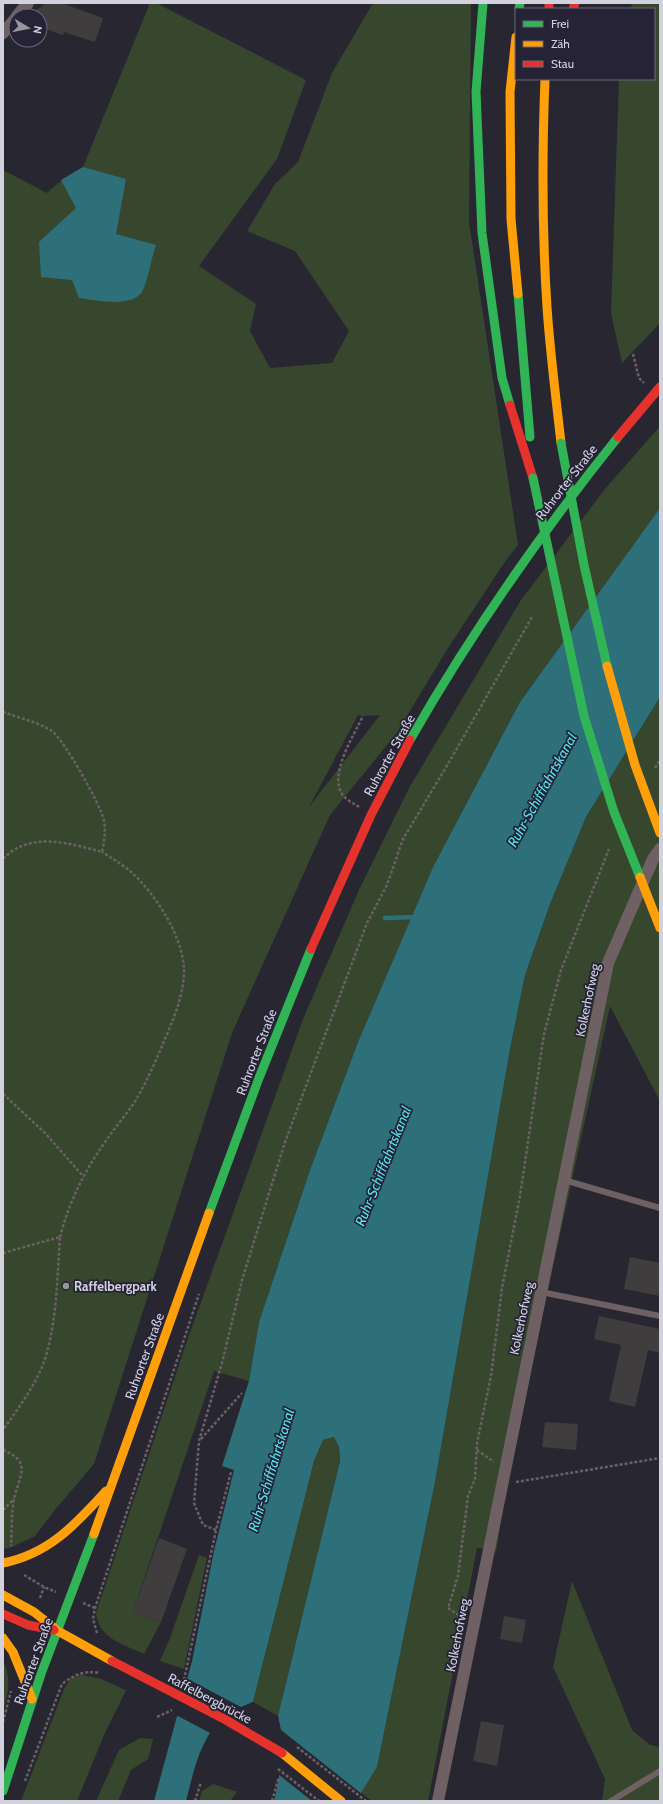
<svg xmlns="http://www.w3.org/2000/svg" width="663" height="1804" viewBox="0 0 663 1804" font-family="Cabin,sans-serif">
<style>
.green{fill:#36472d;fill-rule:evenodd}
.water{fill:#2d7079}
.pier{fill:#282731}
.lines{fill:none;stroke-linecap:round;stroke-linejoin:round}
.stream{stroke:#2d7079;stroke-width:4.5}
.building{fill:#403d3e}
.path{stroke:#6a6065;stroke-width:2.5;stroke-dasharray:3 2;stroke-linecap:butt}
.lane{stroke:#6f6063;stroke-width:6}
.street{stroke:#6f6063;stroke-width:12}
.fast{stroke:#30b455;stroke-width:9}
.slow{stroke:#ff9f0a;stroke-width:9}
.jam{stroke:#e5322d;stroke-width:9}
.path-bridge{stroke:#6a6065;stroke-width:2.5;stroke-dasharray:3 2;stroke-linecap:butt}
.fast-bridge{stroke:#30b455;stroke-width:9}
.slow-bridge{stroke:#ff9f0a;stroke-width:9}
.jam-bridge{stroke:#e5322d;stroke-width:9}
.poi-dot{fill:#9696a1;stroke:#252335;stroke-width:1.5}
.labels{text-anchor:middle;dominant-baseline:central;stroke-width:3.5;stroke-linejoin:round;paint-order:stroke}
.street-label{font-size:13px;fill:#d2d1de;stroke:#252335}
.poi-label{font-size:13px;font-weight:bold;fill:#d2d1de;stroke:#252335;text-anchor:start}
.water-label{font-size:14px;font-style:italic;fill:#55e3f3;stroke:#252335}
</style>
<rect width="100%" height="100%" fill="#282731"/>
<path class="green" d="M150,3h6l150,77 -29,79 -78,107 57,38 -6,27 20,37 62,-5 17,-32 -54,-80 -48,-20 28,-47 23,-22 34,-89 41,-70h98l-2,219 49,323 -14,18 -56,85 -52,86 -66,81 -98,218 -138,431 -40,47 -19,25 -25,12 -7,1v-1379l44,23 15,-13 21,-13zM358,715l5,1 17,-1 -71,92z
M632,3h28v320l-38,40 -11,-50 8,-234h35v-70h-23z
M660,426v82l-140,194 -87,165 -75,175 -48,128 -51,152 -10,59 -35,-10 -81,241 28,10 -17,32c-21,-10 -45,-15 -48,-41l91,-272 116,-322 56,-129 50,-102 112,-188 84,-111z
M660,697v404l-50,-95 -100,457 -14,88 -19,-3 -49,253h-56l-12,-9 17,-25 58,-285 75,-433 15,-74 25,-71 36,-87z
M334,1437l5,10 1,14 -62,255 -25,-14 61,-241 9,-21z
M199,1555l8,3 -23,111 -24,-8 10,-23z
M572,1581l60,149 18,15 10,2v54h-58l3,-22 -52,-112z
M3,1661c9,18 5,33 0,51z
M82,1675l19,4 25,11 -22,45 -27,66h-56l43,-112 7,-11z
M140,1738l13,1 -5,20 -17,11 -13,31h-22l23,-51z
M213,1784l24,8 -7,9h-31l3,-10z"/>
<path class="water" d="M83,167l43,12 -10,55 40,11c-5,14 -7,31 -13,45 -9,19 -48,10 -64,8l-7,-18 -31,-3 -2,-35 37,-34 -15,-28z
M660,508v189l-74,120 -36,87 -25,71 -15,74 -75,433 -58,285 -21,34h-82c7,-27 10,-57 4,-85l62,-255 -1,-14 -5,-10 -11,3 -9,21 -61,241c-11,5 -37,21 -43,31 -13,20 -18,45 -24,68h-32l38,-140 22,-110 20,-81 -12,-4 27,-85 10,-59 51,-152 48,-128 75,-175 87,-165z"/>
<path class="pier" d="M186,1678l55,29 12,-5 2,1 -12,6 -31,25 -36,-19z
M276,1715l2,1 3,14 81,64 -4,7h-46l-34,-27 1,-44z"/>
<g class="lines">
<path class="stream" d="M385,918l32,-1"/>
</g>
<path class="building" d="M44,3h17l42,15 -8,24 -31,-10 -1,3 -23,-8v-11h-2l-2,-6 7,-4z
M630,1257l30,6v33l-36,-7z
M599,1316l61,13v24l-12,-3 -13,57 -26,-6 12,-56 -27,-6z
M545,1422l33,2 -2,26 -34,-3z
M159,1538l28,11 -26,73 -28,-10z
M504,1616l22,4 -4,23 -22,-4z
M481,1721l23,4 -7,41 -24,-5z"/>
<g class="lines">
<path class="path" d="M633,354l6,24 5,5
M3,712c16,6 35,10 49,19 12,9 49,74 52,90 2,11 0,21 -2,31 -32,-9 -73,-21 -99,7
M655,768l5,-8
M359,807c-6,-4 -13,-7 -17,-13 -13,-20 12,-59 21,-78
M3,1094l42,39 38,43
M60,1237c9,-35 24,-65 45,-95 9,-13 20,-26 29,-39 11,-18 20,-38 28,-57 10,-24 22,-49 22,-76 -1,-34 -29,-77 -54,-99 -9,-7 -18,-13 -28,-19
M3,1253l57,-16c-3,41 -3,92 -18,130 -10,23 -25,43 -39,63
M201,1439l41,-46
M3,1450c30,12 16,26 11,49 -3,15 -2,32 -3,47
M477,1450l17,12
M516,1482l144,-24
M3,1510l11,-11
M216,1530l-13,-5 -9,-22 5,-62 23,-78 20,-83 43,-138 82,-219 20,-38 16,-46 45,-75 84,-147
M24,1575l20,12 12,5
M40,1598l4,-11
M83,1603l12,5
M463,1618l-15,-10 10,-32 10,-80 7,-17 2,-36 14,-67 11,-88 18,-92 24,-162 17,-64 48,-121
M97,1633l-4,-14 2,-11 104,-314
M184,1680l32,-150 15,-58
M157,1717l15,-7
M3,1722l8,-31
M25,1781l37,-97c12,-9 22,-14 38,-11
M195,1801l6,-19
M272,1801l7,-24"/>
<path class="lane" d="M564,1180l96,28
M541,1292l119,24
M611,1801l49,-30"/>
<path class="street" d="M17,16l11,-13
M3,33l13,-15
M438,1801l170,-838 45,-104 7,-10"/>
<path class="fast" d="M483,3l-7,89 6,141 20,145 8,27
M519,9l1,-6
M518,294l12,143
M410,740c61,-107 131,-207 208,-303
M209,1213l50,-135 52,-129
M3,1791l38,-117 53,-140"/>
<path class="slow" d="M516,37l-6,55 1,127 7,75
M545,79c-3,76 -3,152 2,228 3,45 9,91 14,136
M94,1534l115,-321
M3,1563c46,-9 73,-39 103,-72
M3,1595l31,17 24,19 54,30
M3,1638l10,14 19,47
M282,1753l59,48"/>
<path class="jam" d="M549,3v6
M573,9l2,-6
M510,405l23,73
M618,437l42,-50
M311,949l60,-134 39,-75
M3,1614l25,11 26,5"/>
<path class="path-bridge" d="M297,1747l69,54
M278,1769l41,32"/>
<path class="fast-bridge" d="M561,443l23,122 23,101
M533,478l51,238 30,96 26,65"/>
<path class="slow-bridge" d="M607,666l28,99 25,68
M640,877l20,51"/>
<path class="jam-bridge" d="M112,1661l114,59 56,33"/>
</g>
<circle class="poi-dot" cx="66" cy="1286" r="4"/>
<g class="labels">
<g class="street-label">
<text transform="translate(566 482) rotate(-52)">Ruhrorter Straße</text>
<text transform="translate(389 755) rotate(-61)">Ruhrorter Straße</text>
<text transform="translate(587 1000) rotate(-78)">Kolkerhofweg</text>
<text transform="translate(256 1052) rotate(-69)">Ruhrorter Straße</text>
<text transform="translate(521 1318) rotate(-78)">Kolkerhofweg</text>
<text transform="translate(144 1356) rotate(-70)">Ruhrorter Straße</text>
<text transform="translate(457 1635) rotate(-79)">Kolkerhofweg</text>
<text transform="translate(33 1661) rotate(-70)">Ruhrorter Straße</text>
<text transform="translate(210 1698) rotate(28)">Raffelbergbrücke</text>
</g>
<g class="poi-label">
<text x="74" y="1286">Raffelbergpark</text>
</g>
<g class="water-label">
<text transform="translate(542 790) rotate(-61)">Ruhr-Schifffahrtskanal</text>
<text transform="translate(383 1166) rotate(-68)">Ruhr-Schifffahrtskanal</text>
<text transform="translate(271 1470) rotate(-73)">Ruhr-Schifffahrtskanal</text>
</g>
</g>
<rect width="663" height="1804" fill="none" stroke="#d2d1de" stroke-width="8"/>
<rect x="515" y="8" width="140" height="72" fill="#252335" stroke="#6a6979"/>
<rect x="523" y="21" width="20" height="6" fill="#30b455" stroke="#6a6979"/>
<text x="551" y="28" font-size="12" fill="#d2d1de">Frei</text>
<rect x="523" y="41" width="20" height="6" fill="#ff9f0a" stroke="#6a6979"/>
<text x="551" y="48" font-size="12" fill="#d2d1de">Zäh</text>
<rect x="523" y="61" width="20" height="6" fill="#e5322d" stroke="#6a6979"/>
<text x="551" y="68" font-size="12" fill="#d2d1de">Stau</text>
<g transform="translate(28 28) rotate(100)"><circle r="19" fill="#252335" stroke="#6a6979"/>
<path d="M0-3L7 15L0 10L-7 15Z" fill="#9696a1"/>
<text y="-6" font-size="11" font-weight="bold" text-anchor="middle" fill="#d2d1de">N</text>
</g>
</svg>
